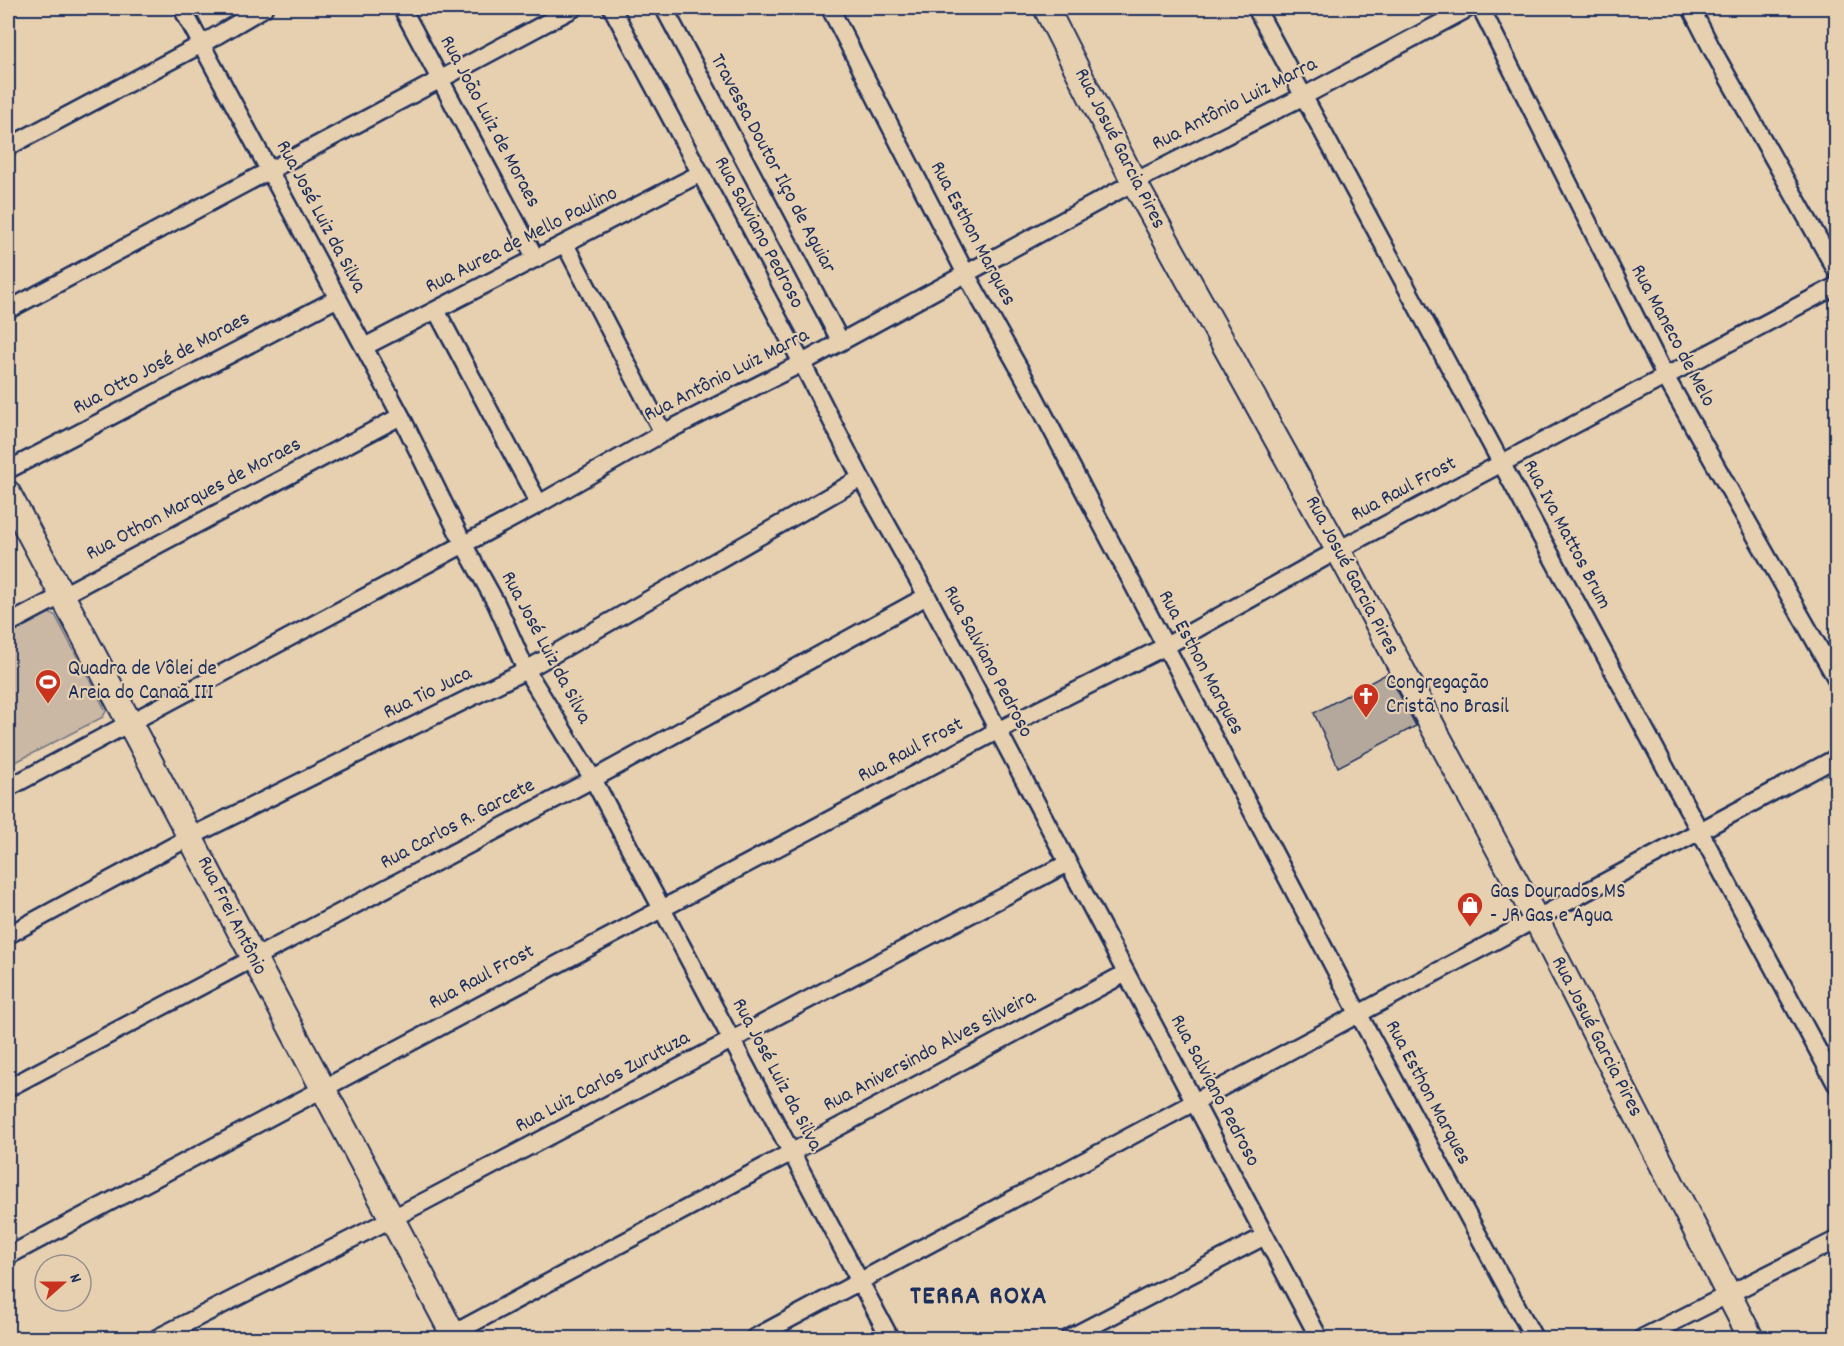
<svg xmlns="http://www.w3.org/2000/svg" width="1844" height="1346" viewBox="0 0 1844 1346" font-family="Dekko,sans-serif">
<style>
.green{fill:#cab8a4;stroke:#727481;stroke-width:1.5}
.building{fill:#b4a89c;stroke:#1b2f5e;stroke-width:1.5}
.lines{fill:none;stroke-linecap:round;stroke-linejoin:round}
.street-casing{stroke:#1b2f5e;stroke-width:21}
.secondary-casing{stroke:#1b2f5e;stroke-width:28}
.street{stroke:#e7d0b0;stroke-width:16}
.secondary{stroke:#e7d0b0;stroke-width:24}
.labels{text-anchor:middle;dominant-baseline:central;stroke-width:4.5;stroke-linejoin:round;paint-order:stroke}
.street-label{font-size:21px;fill:#1b2f5e;stroke:#e7d0b0}
.poi-label{font-size:21px;fill:#1b2f5e;stroke:#e7d0b0;text-anchor:start}
.district-label{font-size:27px;font-weight:bold;letter-spacing:1.5px;fill:#1b2f5e;stroke:#e7d0b0}
</style>
<rect width="100%" height="100%" fill="#e7d0b0"/>
<filter id="ink" filterUnits="userSpaceOnUse"><feTurbulence type="fractalNoise" baseFrequency=".0167" numOctaves="2"/><feDisplacementMap in="SourceGraphic" scale="12" xChannelSelector="R" yChannelSelector="G"/><feConvolveMatrix kernelMatrix="1 2 1 2 8 2 1 2 1" color-interpolation-filters="sRGB"/></filter>
<g filter="url(#ink)">
<path class="green" d="M47,613l8,2 51,96 -3,6 -95,49v-134z"/>
<path class="building" d="M1388,673l28,53 -78,41 -24,-54z"/>
<g class="lines">
<g class="street-casing">
<path id="street" d="M182,8l219,408 63,129 32,58 30,67 67,109 297,559
M402,8l134,251
M612,8l190,355 59,115 66,118 392,742
M664,8l177,334
M830,8l136,266 63,112 329,627 176,325
M1256,8l580,1076
M1481,8l184,368 171,302
M1691,8l21,41 124,221
M8,147l194,-103 62,-36
M565,244l98,189
M8,310l566,-302
M436,310l103,194
M364,347l337,-174
M8,470l330,-172
M8,624l393,-208
M8,788l531,-284 124,-71 139,-70 332,-181 170,-86 165,-88
M8,935l182,-98 336,-167 335,-192
M8,1088l585,-309 334,-183
M8,1256l989,-525 169,-85 172,-96 498,-264
M157,1338l234,-119 677,-356
M445,1338l681,-365
M754,1338l1082,-580
M1069,1338l196,-102
M1642,1338l194,-98"/>
</g>
<g class="secondary-casing">
<path id="secondary" d="M1046,8l88,174 204,368 198,369 215,419
M8,493l447,845"/>
</g>
<use href="#street" class="street"/>
<use href="#secondary" class="secondary"/>
</g>
</g>
<defs>
<g id="stadium-pin" transform="scale(1.35)"><path d="M0 17L-7.5 6A9.5 9.5 0 1 1 7.5 6Z" fill="#c8321e" stroke="#e7d0b0"/><path d="M0-5a6.5 5 0 1 0 0 10a6.5 5 0 1 0 0-10ZM-3.5-1.8h7v3.6h-7Z" fill="#fff"/></g>
<g id="church-pin" transform="scale(1.35)"><path d="M0 17L-7.5 6A9.5 9.5 0 1 1 7.5 6Z" fill="#c8321e" stroke="#e7d0b0"/><path d="M-1.2-6h2.4v3.5h3.3v2.4h-3.3V6h-2.4V-.1h-3.3v-2.4h3.3Z" fill="#fff"/></g>
<g id="shop-pin" transform="scale(1.35)"><path d="M0 17L-7.5 6A9.5 9.5 0 1 1 7.5 6Z" fill="#c8321e" stroke="#e7d0b0"/><path d="M-5-2.5h2.3a2.7 3.5 0 0 1 5.4 0H5L5.5 6h-11ZM-1.5-2.5h3a1.5 2.3 0 0 0-3 0Z" fill="#fff"/></g>
</defs>
<g fill-rule="evenodd">
<use href="#stadium-pin" x="48" y="682"/>
<use href="#church-pin" x="1366" y="696"/>
<use href="#shop-pin" x="1470" y="905"/>
</g>
<g class="labels">
<g class="street-label">
<text transform="translate(1235 105) rotate(-27)">Rua Antônio Luiz Marra</text>
<text transform="translate(489 122) rotate(62)">Rua João Luiz de Moraes</text>
<text transform="translate(1119 149) rotate(63)">Rua Josué Garcia Pires</text>
<text transform="translate(772 164) rotate(62)">Travessa Doutor Ilço de Aguiar</text>
<text transform="translate(320 217) rotate(62)">Rua José Luiz da Silva</text>
<text transform="translate(758 233) rotate(62)">Rua Salviano Pedroso</text>
<text transform="translate(972 234) rotate(62)">Rua Esthon Marques</text>
<text transform="translate(522 241) rotate(-27)">Rua Aurea de Mello Paulino</text>
<text transform="translate(1672 336) rotate(62)">Rua Maneco de Melo</text>
<text transform="translate(162 364) rotate(-28)">Rua Otto José de Moraes</text>
<text transform="translate(727 376) rotate(-27)">Rua Antônio Luiz Marra</text>
<text transform="translate(1404 490) rotate(-28)">Rua Raul Frost</text>
<text transform="translate(194 500) rotate(-28)">Rua Othon Marques de Moraes</text>
<text transform="translate(1566 535) rotate(62)">Rua Iva Mattos Brum</text>
<text transform="translate(1351 576) rotate(62)">Rua Josué Garcia Pires</text>
<text transform="translate(545 648) rotate(62)">Rua José Luiz da Silva</text>
<text transform="translate(987 662) rotate(62)">Rua Salviano Pedroso</text>
<text transform="translate(1200 663) rotate(62)">Rua Esthon Marques</text>
<text transform="translate(428 694) rotate(-26)">Rua Tio Juca</text>
<text transform="translate(911 751) rotate(-28)">Rua Raul Frost</text>
<text transform="translate(458 825) rotate(-28)">Rua Carlos R. Garcete</text>
<text transform="translate(231 916) rotate(63)">Rua Frei Antônio</text>
<text transform="translate(482 978) rotate(-28)">Rua Raul Frost</text>
<text transform="translate(1596 1037) rotate(63)">Rua Josué Garcia Pires</text>
<text transform="translate(930 1052) rotate(-28)">Rua Aniversindo Alves Silveira</text>
<text transform="translate(776 1075) rotate(62)">Rua José Luiz da Silva</text>
<text transform="translate(603 1083) rotate(-28)">Rua Luiz Carlos Zurutuza</text>
<text transform="translate(1214 1091) rotate(62)">Rua Salviano Pedroso</text>
<text transform="translate(1427 1093) rotate(62)">Rua Esthon Marques</text>
</g>
<g class="poi-label">
<text x="68" y="670">Quadra de Vôlei de<tspan x="68" dy="24">Areia do Canaã III</tspan></text>
<text x="1386" y="684">Congregação<tspan x="1386" dy="24">Cristã no Brasil</tspan></text>
<text x="1490" y="893">Gas Dourados MS<tspan x="1490" dy="24">- JR Gas e Agua</tspan></text>
</g>
<g class="district-label">
<text x="979" y="1297">TERRA ROXA</text>
</g>
</g>
<rect width="1844" height="1346" fill="none" stroke="#e7d0b0" stroke-width="30"/>
<rect x="15" y="15" width="1814" height="1316" fill="none" stroke="#1b2f5e" stroke-width="2" filter="url(#ink)"/>
<g transform="translate(63 1283) rotate(69)"><circle r="28" fill="#e7d0b0" stroke="#95908f" stroke-width="1.5"/>
<path d="M0-4.5L10 22L0 15L-10 22Z" fill="#c8321e"/>
<text y="-9" font-size="16" font-weight="bold" text-anchor="middle" fill="#1b2f5e">N</text>
</g>
</svg>
